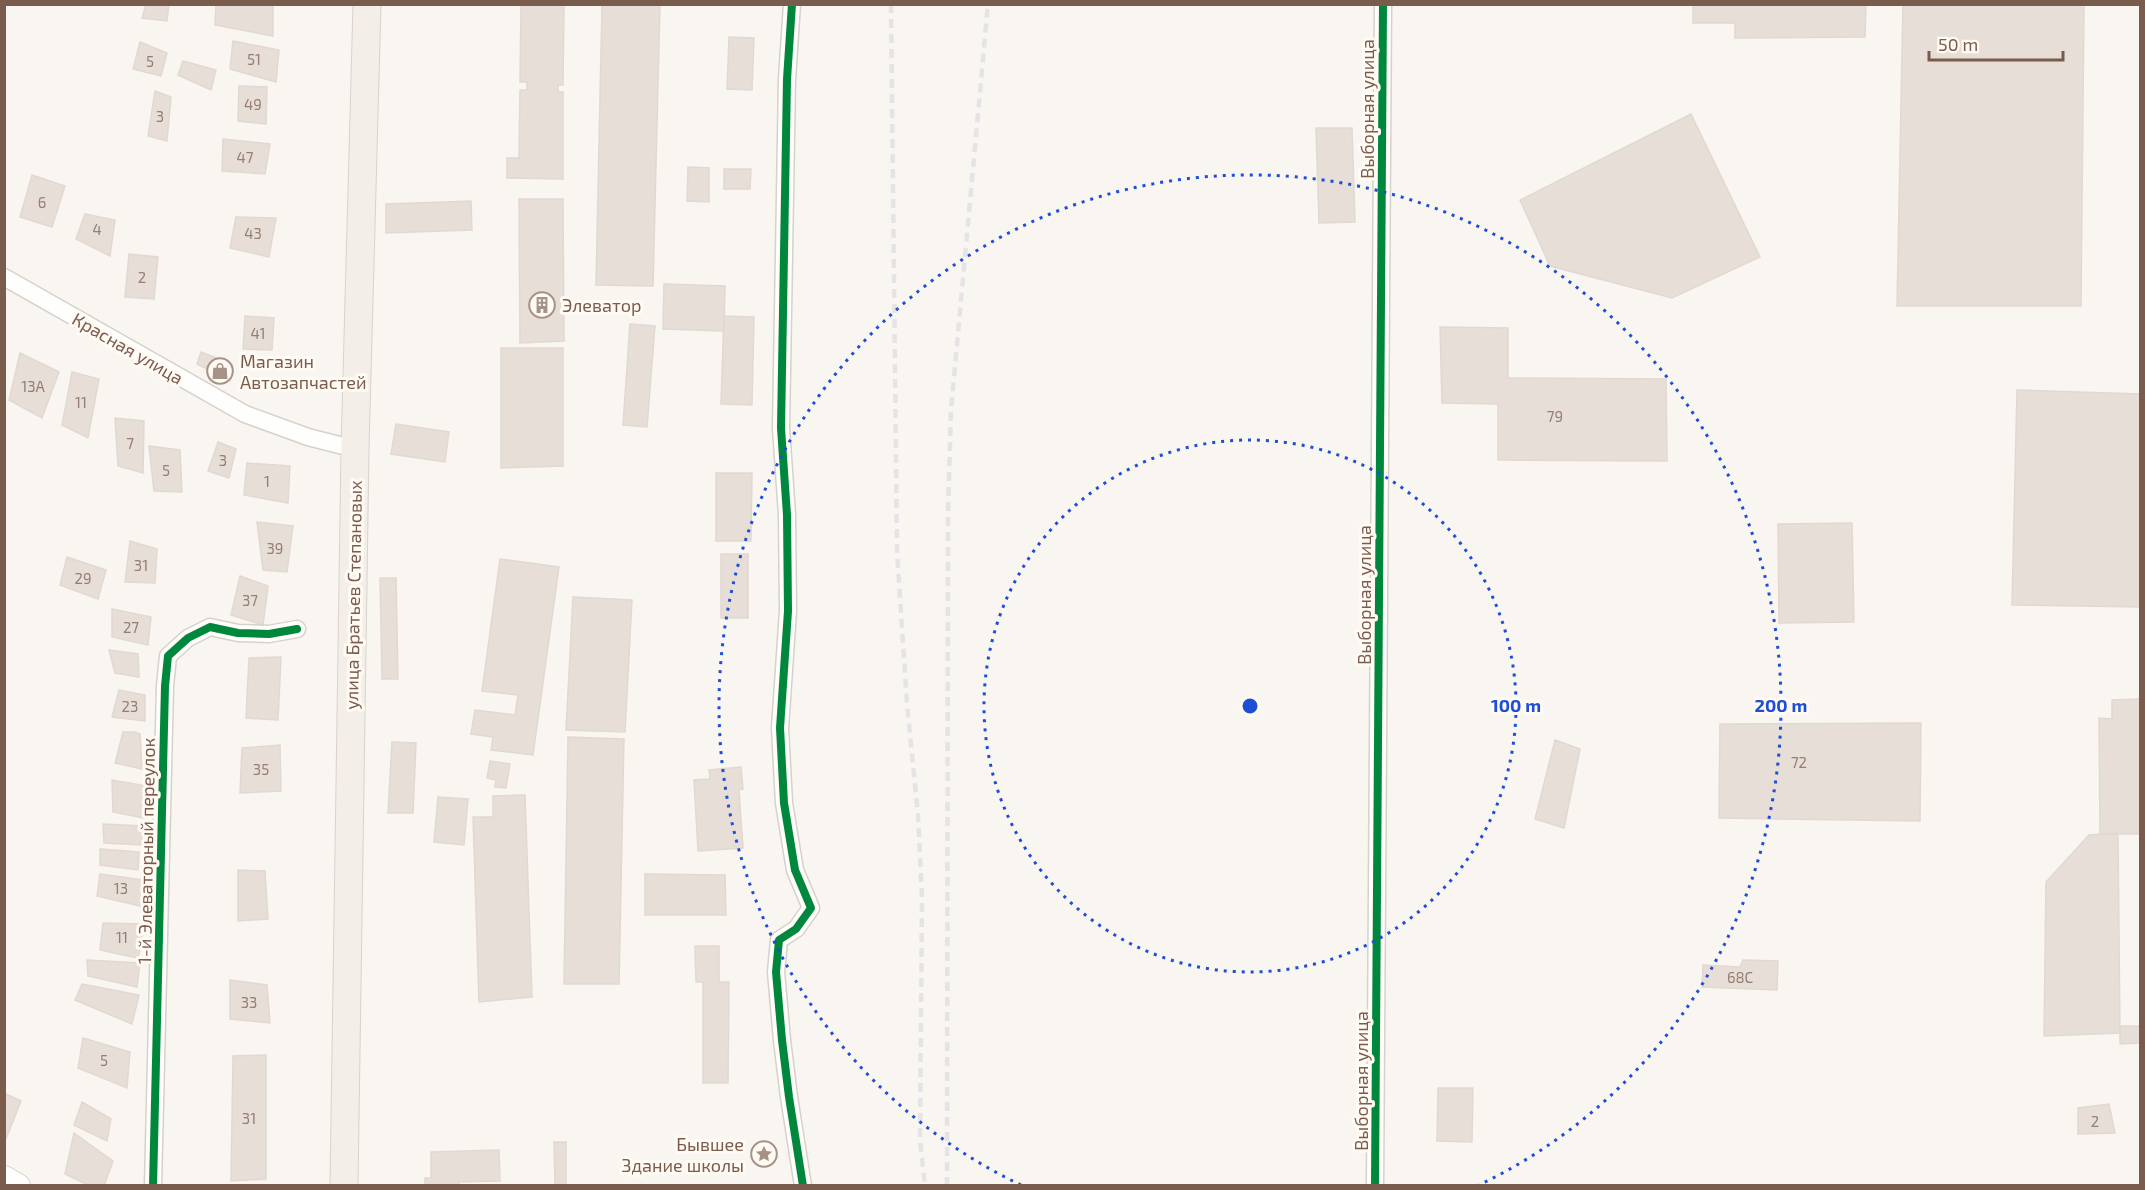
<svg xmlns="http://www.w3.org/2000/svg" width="2145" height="1190" viewBox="0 0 2145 1190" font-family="'Exo 2',sans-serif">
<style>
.building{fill:#e6ded7;stroke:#e2d8d2;stroke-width:1.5}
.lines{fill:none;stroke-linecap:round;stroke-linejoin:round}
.street-casing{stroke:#d7d1cb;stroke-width:19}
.secondary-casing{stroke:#d9d2cb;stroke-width:26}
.primary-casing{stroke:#dad1cc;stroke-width:29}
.street{stroke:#fefefd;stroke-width:16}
.secondary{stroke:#fefefd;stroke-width:24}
.primary{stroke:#f3eee8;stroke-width:27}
.rail{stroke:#e6e3e7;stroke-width:4.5;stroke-dasharray:9 6;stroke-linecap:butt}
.cycleway-casing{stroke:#fffaf3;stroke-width:11}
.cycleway{stroke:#00873e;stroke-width:8}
.ring{fill:none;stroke:#1d4ed8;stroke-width:3;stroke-dasharray:3 6}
.labels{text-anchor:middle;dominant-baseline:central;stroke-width:6;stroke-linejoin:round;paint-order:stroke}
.number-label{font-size:15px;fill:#977e72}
.street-label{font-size:18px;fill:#7a5c4d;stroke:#fffaf3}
.poi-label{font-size:18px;fill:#7a5c4d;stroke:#fffaf3;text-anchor:start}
.centre{fill:#1d4ed8;stroke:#fffaf3;stroke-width:3}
.ring-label{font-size:18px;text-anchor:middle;font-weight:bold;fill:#1d4ed8;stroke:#fffaf3;stroke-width:6;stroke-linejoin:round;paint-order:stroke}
</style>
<rect width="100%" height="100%" fill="#f9f5f0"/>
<path class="building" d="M146,4h23l-2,17 -25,-3z
M216,4l57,1v31l-58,-11z
M521,4h43l-1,81h-5v7h5v87l-56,-1v-20h12l1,-68h7v-8h-7z
M602,4h58l-7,282 -57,-1z
M1693,4h173l-1,33 -130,1v-15h-42z
M1903,4h181l-3,302h-184z
M729,37l25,1 -2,52 -25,-1z
M233,41l46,9 -3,32 -46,-13z
M140,42l27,11 -6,23 -28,-7z
M183,61l33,9 -5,20 -33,-15z
M239,86l28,1 -1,37 -28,-3z
M155,91l16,6 -4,44 -19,-5z
M1691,114l69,143 -88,41 -122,-32 -30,-66z
M1316,128h36l3,94 -36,1z
M223,139l47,5 -5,30 -43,-3z
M688,167l21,1v34l-22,-1z
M724,169h27l-1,20h-26z
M32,175l33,11 -13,41 -32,-10z
M519,199h44l1,142 -44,2z
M471,201l1,29 -86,3v-29z
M85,214l30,6 -5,36 -34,-17z
M236,217l40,1 -7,39 -39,-9z
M129,254l29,3 -4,42 -29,-2z
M664,284l61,2 -1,45 -61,-2z
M245,316l29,2 -2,32 -29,-1z
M724,316l30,1 -2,88 -31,-1z
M630,324l25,2 -8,101 -24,-2z
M1440,327l68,1v50l158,1 1,82 -169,-1v-56l-56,-1z
M501,348h62v118l-62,2z
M201,352l31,12 -7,14 -28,-14z
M20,353l39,19 -17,46 -33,-18z
M72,372l27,7 -11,59 -26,-13z
M2017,390l123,4v213l-128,-2z
M115,418l29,3 -1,52 -25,-7z
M396,424l53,8 -4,30 -54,-8z
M218,442l18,7 -7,29 -21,-7z
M149,446l31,4 2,42 -28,-1z
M247,463l43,3 -2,37 -44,-8z
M716,473h36l-1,68h-35z
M257,522l36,4 -6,46 -24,-2z
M1852,523l2,99 -75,1 -1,-99z
M130,541l27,8 -2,34 -30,-1z
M721,554h27v64h-27z
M67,557l39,13 -8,29 -38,-14z
M500,559l59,8 -26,188 -42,-5 2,-13 -22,-3 4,-24 40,5 3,-20 -36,-4z
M240,576l28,10 -5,39 -32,-10z
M380,578h16l2,101h-16z
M573,597l59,3 -7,132 -59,-2z
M112,609l39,8 -3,28 -36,-8z
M109,650l29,4 1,23 -24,-4z
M281,657l-3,63 -32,-2 3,-60z
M119,690l26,5v26l-33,-4z
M2140,699v135h-40l-1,-116 13,1v-19z
M1921,723l-1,98 -201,-3 1,-94z
M123,732h12l5,2 2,35 -27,-6z
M568,737l56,2 -5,245h-55z
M1555,740l25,9 -16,79 -29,-9z
M392,742l24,1 -3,70h-25z
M280,745l1,46 -41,2 2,-45z
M490,761l20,3 -4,24 -11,-1 1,-7 -9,-2z
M741,767l2,22 -4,1 4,58 -45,3 -4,-71 16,-1 -1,-9z
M112,780l35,6 -3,32 -31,-6z
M525,795l7,202 -53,5 -6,-185h20v-21z
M438,797l30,2 -4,46 -30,-3z
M103,824l40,2 -2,19 -37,-2z
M2118,833l2,200 -76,3 2,-154 43,-47z
M100,849l39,3 -1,18 -38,-5z
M238,870l27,1 3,48 -30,2z
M100,874l43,6 1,27 -47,-11z
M645,874l80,1 1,40h-81z
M103,923l42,1 -7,34 -38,-8z
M695,946h24v36h10l-1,101h-25v-101h-7z
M87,960l53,3 -3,24 -49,-11z
M1743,960l35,1 -1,29 -75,-3 1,-22 37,2z
M230,980l37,5 3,38 -40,-4z
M82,984l57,11 -7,29 -57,-24z
M2120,1026h20v17l-20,1z
M83,1038l47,14 -3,36 -49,-20z
M266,1055v124l-35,2 2,-125z
M1438,1088h35l-1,54 -35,-1z
M4,1093l17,8 -17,43z
M82,1102l29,17 -4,22 -33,-16z
M2109,1104l6,29 -37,1v-26z
M74,1133l39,28 -9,25h-14l-25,-12z
M554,1142h12v44h-11z
M499,1150l1,31 -41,1v4h-34v-8h6v-26z"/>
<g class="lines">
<g class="street-casing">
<path id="street" d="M792,4l-5,75 -6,349 6,87 1,96 -8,117 4,75 11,67 16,38 -15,21 -17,11 -3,32 6,68 7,57 14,89
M4,277l241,137 63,23 47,12
M153,1186l12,-500 3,-30 20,-18 22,-11 28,6 31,1 28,-5
M1375,1186l8,-1182"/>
</g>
<g class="secondary-casing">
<path id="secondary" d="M4,1178l14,8"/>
</g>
<g class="primary-casing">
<path id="primary" d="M344,1186l11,-737 12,-445"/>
</g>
<use href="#street" class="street"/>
<use href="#secondary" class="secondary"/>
<use href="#primary" class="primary"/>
<path class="rail" d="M891,4l6,547 10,153 11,111 4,83 -2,242 5,46
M947,1186l1,-674 3,-102 37,-406"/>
<g class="cycleway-casing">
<path id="cycleway" d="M792,4l-5,75 -6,349 6,87 1,96 -8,117 4,75 11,67 16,38 -15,21 -17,11 -3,32 6,68 7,57 14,89
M153,1186l12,-500 3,-30 20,-18 22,-11 28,6 31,1 28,-5
M1375,1186l8,-1182"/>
</g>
<use href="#cycleway" class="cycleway"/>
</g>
<g class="ring">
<circle cx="1250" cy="706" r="266"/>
<path d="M1021 1185A531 531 0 1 1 1479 1185"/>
</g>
<defs>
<g id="building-ring" transform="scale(1.35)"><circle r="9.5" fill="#fffaf3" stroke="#a69286" stroke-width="1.5"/><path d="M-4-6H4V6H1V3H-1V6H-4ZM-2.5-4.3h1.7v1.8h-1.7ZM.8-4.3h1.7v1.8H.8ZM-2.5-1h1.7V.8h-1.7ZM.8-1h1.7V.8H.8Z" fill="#a69286"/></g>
<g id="shop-ring" transform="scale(1.35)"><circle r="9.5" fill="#fffaf3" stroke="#a69286" stroke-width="1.5"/><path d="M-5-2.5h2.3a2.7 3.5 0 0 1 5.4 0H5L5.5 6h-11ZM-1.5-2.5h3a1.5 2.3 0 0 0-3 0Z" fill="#a69286"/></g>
<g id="sight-ring" transform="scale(1.35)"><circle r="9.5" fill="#fffaf3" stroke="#a69286" stroke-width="1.5"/><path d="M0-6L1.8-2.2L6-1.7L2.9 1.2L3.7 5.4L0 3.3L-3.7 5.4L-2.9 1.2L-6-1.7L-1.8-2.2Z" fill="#a69286"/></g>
</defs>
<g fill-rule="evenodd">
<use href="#building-ring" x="542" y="305"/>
<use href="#shop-ring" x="220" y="371"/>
<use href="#sight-ring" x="764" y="1154"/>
</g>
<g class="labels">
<g class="number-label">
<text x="254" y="59">51</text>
<text x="150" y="61">5</text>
<text x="253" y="104">49</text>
<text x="160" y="116">3</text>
<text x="245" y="157">47</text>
<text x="42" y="202">6</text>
<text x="97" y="229">4</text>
<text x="253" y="233">43</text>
<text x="142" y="277">2</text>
<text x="258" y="333">41</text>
<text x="33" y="386">13А</text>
<text x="81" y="402">11</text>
<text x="1555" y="416">79</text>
<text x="130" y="443">7</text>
<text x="223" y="460">3</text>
<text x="166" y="470">5</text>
<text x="267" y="481">1</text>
<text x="275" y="548">39</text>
<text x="141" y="565">31</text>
<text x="83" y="578">29</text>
<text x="250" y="600">37</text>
<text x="131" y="627">27</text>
<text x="130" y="706">23</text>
<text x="1799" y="762">72</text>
<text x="261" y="769">35</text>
<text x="121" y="888">13</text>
<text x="122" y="937">11</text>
<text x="1740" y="977">68С</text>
<text x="249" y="1002">33</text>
<text x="104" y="1060">5</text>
<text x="249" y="1118">31</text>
<text x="2095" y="1121">2</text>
</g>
<g class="street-label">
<text transform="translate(1367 109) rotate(-90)">Выборная улица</text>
<text transform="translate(128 348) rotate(30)">Красная улица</text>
<text transform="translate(353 595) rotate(-89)">улица Братьев Степановых</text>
<text transform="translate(1364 595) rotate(-90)">Выборная улица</text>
<text transform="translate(146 851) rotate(-89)">1-й Элеваторный переулок</text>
<text transform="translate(1361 1081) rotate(-90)">Выборная улица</text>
</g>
<g class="poi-label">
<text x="562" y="305">Элеватор</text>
<text x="240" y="361">Магазин<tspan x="240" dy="21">Автозапчастей</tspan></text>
<text x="744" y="1144" text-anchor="end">Бывшее<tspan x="744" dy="21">Здание школы</tspan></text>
</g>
</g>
<circle cx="1250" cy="706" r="9" class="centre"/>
<g class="ring-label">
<text x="1516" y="712">100 m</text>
<text x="1781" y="712">200 m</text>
</g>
<rect width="2145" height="1190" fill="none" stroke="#7a5c4d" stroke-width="12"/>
<path d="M1929 51v9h134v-9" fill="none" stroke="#7a5c4d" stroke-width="3"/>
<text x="1938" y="51" font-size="18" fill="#7a5c4d" stroke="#fffaf3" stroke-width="4.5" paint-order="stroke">50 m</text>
</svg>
